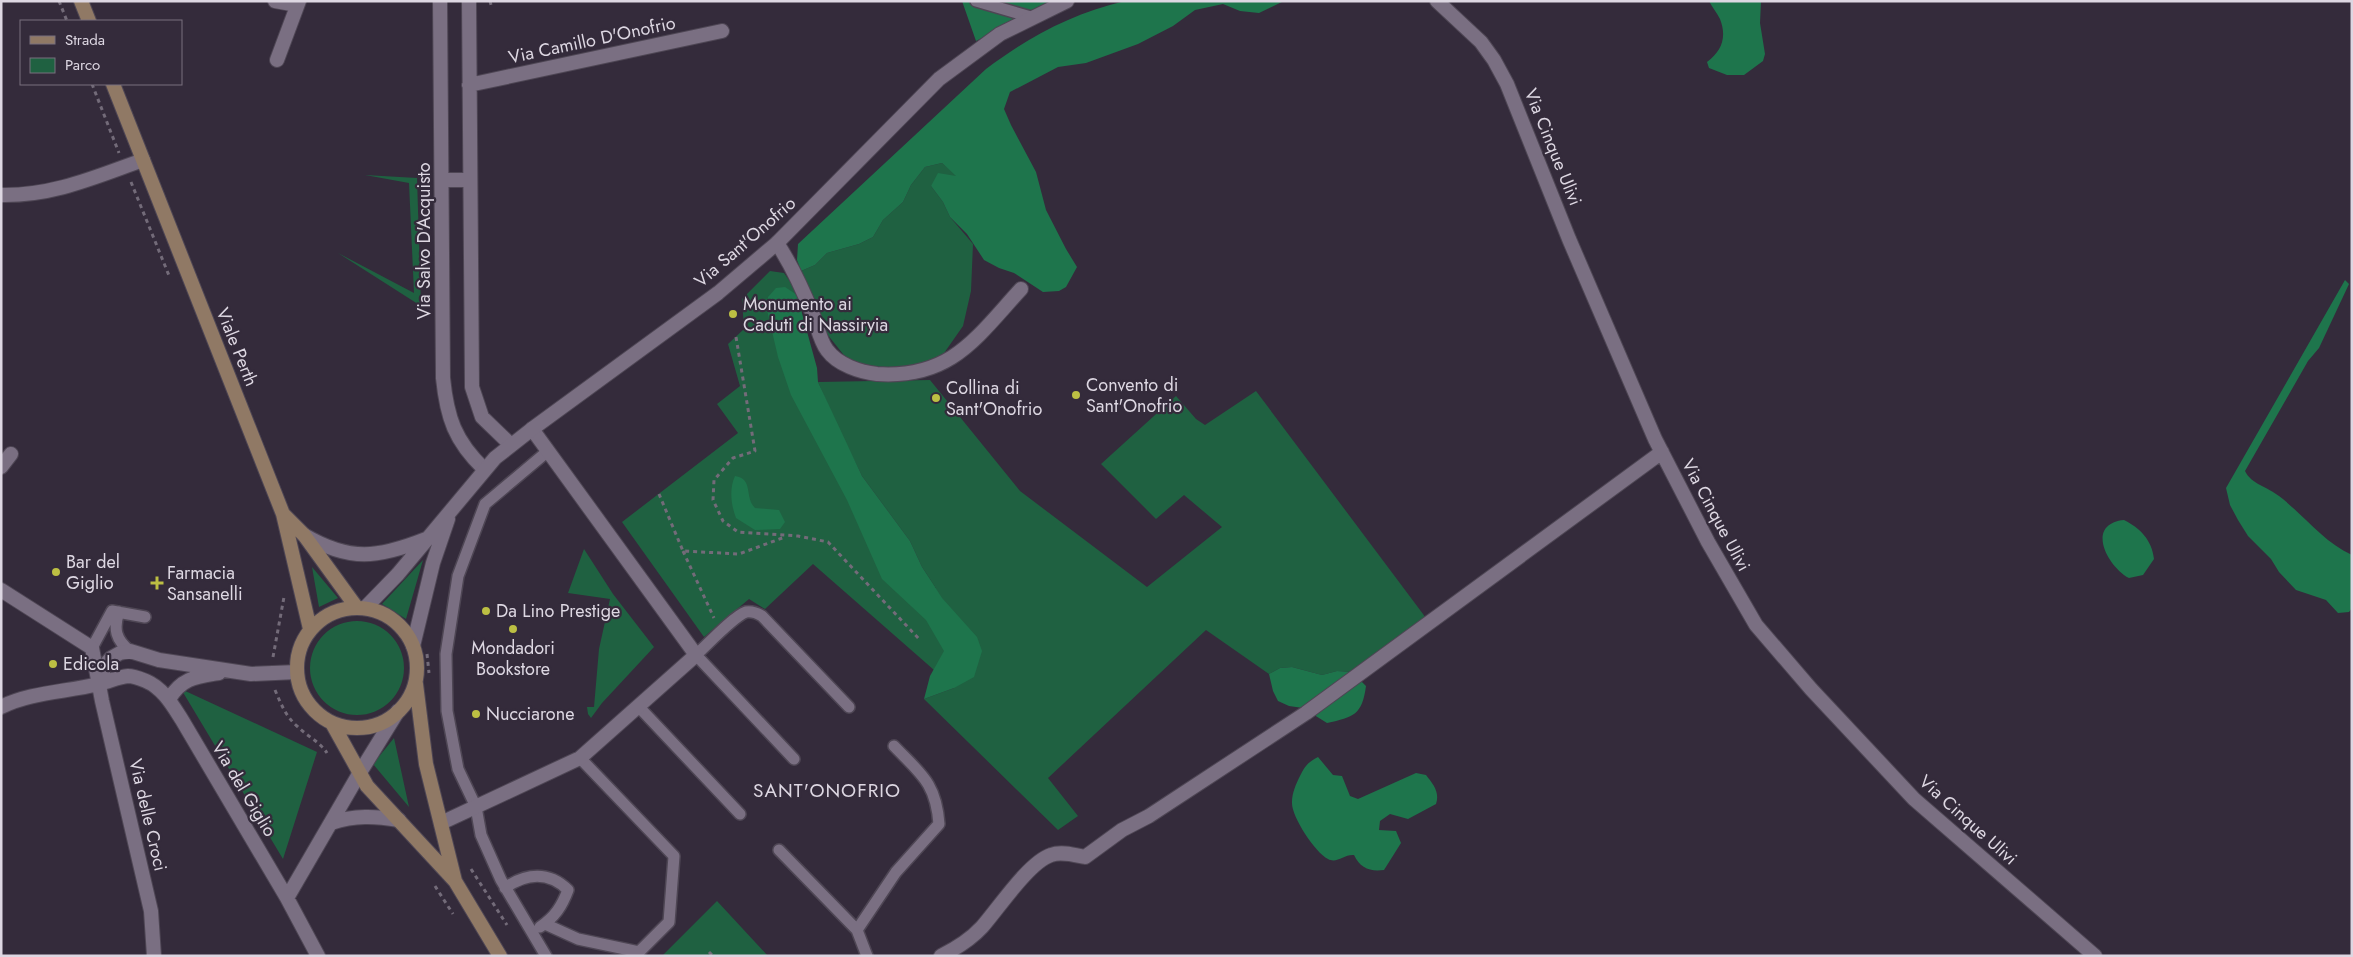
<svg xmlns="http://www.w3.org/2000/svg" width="2353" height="957" viewBox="0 0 2353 957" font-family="Jost,sans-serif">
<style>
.green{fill:#1f6141;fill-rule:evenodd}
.forest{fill:#1e754c}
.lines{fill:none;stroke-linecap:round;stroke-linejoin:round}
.service-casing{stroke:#4e4654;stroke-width:14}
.minor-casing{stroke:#4e4654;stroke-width:16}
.tertiary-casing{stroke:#4e4654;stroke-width:16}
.secondary-casing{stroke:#4e4654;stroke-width:16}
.path{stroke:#736b79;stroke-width:3;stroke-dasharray:4 4;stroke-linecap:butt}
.service{stroke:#7a6f82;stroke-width:11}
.minor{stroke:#7a6f82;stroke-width:14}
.tertiary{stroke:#7a6f82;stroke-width:14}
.secondary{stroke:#907965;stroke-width:14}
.poi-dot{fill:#bcbf43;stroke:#342b3b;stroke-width:2}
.labels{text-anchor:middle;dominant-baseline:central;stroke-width:4.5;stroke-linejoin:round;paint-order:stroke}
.street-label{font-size:18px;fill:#ddd7e2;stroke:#342b3b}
.poi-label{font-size:18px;fill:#ddd7e2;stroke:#342b3b;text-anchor:start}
.neighbourhood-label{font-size:19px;letter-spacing:1px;fill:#ddd7e2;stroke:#342b3b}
</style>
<rect width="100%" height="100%" fill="#342b3b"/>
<path class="green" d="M942,163l15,13 -26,10 12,16 7,15 23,27 -2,47 -8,35 -21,30 -41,18 -46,-5 -32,-40 -22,-58 14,-6 12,-12 32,-9 14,-7 10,-17 20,-18 8,-17 14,-18z
M365,175l52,3 4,128 -83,-53 76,40 -5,-110z
M770,271l14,2 10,14 10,19 -11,24 39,84 -14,-32 112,-2 90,111 127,96 75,-60 -38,-32 -28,24 -55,-55 75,-68 20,23 9,6 51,-34 170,227 -74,54 -15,-1 -15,4 -30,-8 -12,1 -11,6 -63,-44 -158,148 30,38 -20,14 -134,-131 30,-11 15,-53 -35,35 -121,-106 -48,45 -16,-10 -45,38 -82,-115 116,-89 -21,-29 23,-18 -12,-42 16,-15 -2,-30zM832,415l30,61 48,65 12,26 14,21 -75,-109z
M584,549l29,45 41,53 -52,56 -11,15 -3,-4 -1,-7h7l5,-58 11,-50 -42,-6z
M423,560l-17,59 -24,-15z
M312,567l26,31 -19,9z
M310 668a47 47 0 1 1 94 0a47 47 0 1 1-94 0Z
M181,689l136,63 -34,107z
M394,738l15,69 -36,-43z
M717,901l51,55h-106z"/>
<path class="forest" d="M962,1h93l-79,40z
M1125,1h159l-25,12 -19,-2 -17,-7 -28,6 -22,16 -35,18 -52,19 -28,4 -48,25 -6,17 7,16 25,47 10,38 20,39 11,18 -11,20 -7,4 -16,1 -29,-19 -15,-5 -15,-8 -17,-26 -17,-17 -7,-15 -12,-16 7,-13 18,3 -14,-13 -17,4 -14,18 -8,17 -20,18 -10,17 -14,7 -32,9 -12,12 -14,6 -4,-11 1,-16 188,-175c44,-33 85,-55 139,-68z
M1709,1h52l-1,22 5,31 -2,7 -19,14h-17l-18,-7 -2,-6c15,-11 20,-25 13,-43 -3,-6 -8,-12 -11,-18z
M2345,280l4,4 -30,64 -11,13 -63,110c6,13 23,16 34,25 25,19 43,45 73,59v53l-3,4 -11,1 -12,-13 -30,-10 -17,-18 -8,-13 -23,-23 -10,-16 -8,-15 -4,-17z
M785,287l12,8 20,73 1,14 44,94 48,65 12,26 20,31 35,39 5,14 -8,26 -20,11 -30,11 6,-23 14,-25 -18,-31 -44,-41 -35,-79 -56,-105 -13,-38 -11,-47 1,-13 8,-9z
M735,476c19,3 9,21 20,32l24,2 6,12 -5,7 -25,1 -19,-12c-5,-13 -7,-29 -1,-42z
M2124,520c16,8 28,20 30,39l-11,16 -14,3c-22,-12 -44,-54 -5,-58z
M1292,667l30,8 15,-4 15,1 14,14c-4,29 -12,31 -39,37l-24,-15 -14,-2 -11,-5 -5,-10 -4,-17 11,-6z
M1318,757l15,18 9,1 8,20 8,3 58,-26 10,2c7,9 14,17 10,29l-28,15 -18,-5 -10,7 -1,9 17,1 5,12 -17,27c-14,2 -24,-2 -30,-15 -10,-1 -17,9 -26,4 -13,-7 -37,-43 -36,-57 0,-9 4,-18 8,-26 5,-10 8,-14 18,-19z"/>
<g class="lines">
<g class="service-casing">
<path id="service" d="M976,1l55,16
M119,612c-6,17 -3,28 11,39
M92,648l20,-37 33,6
M638,706l102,108
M794,759l-98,-104c11,-10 38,-39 50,-43 6,-1 11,1 16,4l87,91
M779,850l78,80
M505,888c21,-15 44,-17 63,2 -6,16 -13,27 -28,37
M545,924l33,15 61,13 30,-30 5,-66 -94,-98
M546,956l-45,-76 -20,-45 -5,-28 -18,-38 -11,-58 -1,-57 12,-78 27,-72 63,-53
M867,956l-10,-26 39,-58 43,-48c-3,-41 -18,-50 -45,-78"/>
</g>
<g class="minor-casing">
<path id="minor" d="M275,1l22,4
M440,1l3,377c4,40 12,63 41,91
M469,1l3,386 10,30 29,28
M1437,1l44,41 13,18 13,24 62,155 86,200 53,103 48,83 55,64 103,110 181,157
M277,60l22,-59
M469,85l253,-54
M442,180h28
M1,195c52,1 94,-18 142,-35
M777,243c15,23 26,47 36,72 4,10 7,26 14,35 11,15 33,22 50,24 74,5 99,-36 144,-85
M1,467l10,-13
M1,590l91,58 10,53 49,210 3,45
M100,682l5,-17 6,-7 9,-5 10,-2 29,9 92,14 46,-2
M169,699c13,-21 26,-22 50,-26
M1,707c30,-15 66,-15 97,-23 11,-2 19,-7 30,-8 6,0 13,3 18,5 17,7 27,25 36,39l105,178 31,58
M331,823c24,-8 44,-7 68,-3
M441,823l139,-65 116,-103 -164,-226
M287,898l72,-124 39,-63
M941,956c16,-8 29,-16 41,-29 16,-18 47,-65 69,-72 10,-4 24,0 34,2l37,-27 27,-14 157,-103 356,-261"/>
</g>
<g class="tertiary-casing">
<path id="tertiary" d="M304,535c46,27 74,23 122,4
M365,608l33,-34 97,-116 37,-29 186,-136 59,-50 162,-164 61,-45 67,-33
M413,646l20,-83 15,-44"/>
</g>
<g class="secondary-casing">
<path id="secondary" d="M81,1l8,20
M113,84l170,430 27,115
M284,515l20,20 53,73
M297 668a60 60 0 1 1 120 0a60 60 0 1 1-120 0Z
M416,684l10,80 29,117
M332,723l35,63 88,95 45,75"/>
</g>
<path class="path" d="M59,1l8,20
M490,1l1,4
M92,84l27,69
M131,182l39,96
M736,337l19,114 -22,7 -19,22 -1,20 10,21 15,11 60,4 30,6 92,98
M659,494l24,57 56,3 46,-17
M683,551l31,67
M386,610l17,12
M427,654l2,19
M273,657l11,-60
M275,690c6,14 11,27 23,37 9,9 22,15 29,26
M471,869l36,56
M435,886l18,28
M709,952l4,4"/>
<use href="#service" class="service"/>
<use href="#minor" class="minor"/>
<use href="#tertiary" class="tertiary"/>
<use href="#secondary" class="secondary"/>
</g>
<g class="poi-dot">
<circle cx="733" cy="314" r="5"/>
<circle cx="1076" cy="395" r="5"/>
<circle cx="936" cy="398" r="5"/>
<circle cx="56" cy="572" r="5"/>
<path d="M154.5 575.5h5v5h5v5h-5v5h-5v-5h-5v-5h5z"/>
<circle cx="486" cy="611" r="5"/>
<circle cx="513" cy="629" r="5"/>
<circle cx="53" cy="664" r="5"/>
<circle cx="476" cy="714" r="5"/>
</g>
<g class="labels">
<g class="street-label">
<text transform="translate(592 40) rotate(-12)">Via Camillo D'Onofrio</text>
<text transform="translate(1553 147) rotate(68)">Via Cinque Ulivi</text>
<text transform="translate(424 241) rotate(-90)">Via Salvo D'Acquisto</text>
<text transform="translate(745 242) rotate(-41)">Via Sant'Onofrio</text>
<text transform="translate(237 347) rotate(68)">Viale Perth</text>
<text transform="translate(1716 515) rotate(62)">Via Cinque Ulivi</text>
<text transform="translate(244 789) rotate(59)">Via del Giglio</text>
<text transform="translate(148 815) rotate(77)">Via delle Croci</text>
<text transform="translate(1968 820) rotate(42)">Via Cinque Ulivi</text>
</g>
<g class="poi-label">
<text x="743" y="304">Monumento ai<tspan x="743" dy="21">Caduti di Nassiryia</tspan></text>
<text x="1086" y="385">Convento di<tspan x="1086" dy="21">Sant'Onofrio</tspan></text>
<text x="946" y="388">Collina di<tspan x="946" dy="21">Sant'Onofrio</tspan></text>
<text x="66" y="562">Bar del<tspan x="66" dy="21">Giglio</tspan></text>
<text x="167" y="573">Farmacia<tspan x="167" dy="21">Sansanelli</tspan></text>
<text x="496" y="611">Da Lino Prestige</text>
<text x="513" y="648" text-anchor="middle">Mondadori<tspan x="513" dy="21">Bookstore</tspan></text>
<text x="63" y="664">Edicola</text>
<text x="486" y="714">Nucciarone</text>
</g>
<g class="neighbourhood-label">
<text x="827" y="790">SANT'ONOFRIO</text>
</g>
</g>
<rect width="2353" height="957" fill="none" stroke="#ddd7e2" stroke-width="5"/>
<rect x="20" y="20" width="162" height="65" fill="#342b3b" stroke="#78707e"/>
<rect x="30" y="36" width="25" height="8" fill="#907965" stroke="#78707e"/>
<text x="65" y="45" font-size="15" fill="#ddd7e2">Strada</text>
<rect x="30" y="58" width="25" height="15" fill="#1f6141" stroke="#78707e"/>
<text x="65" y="70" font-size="15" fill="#ddd7e2">Parco</text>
</svg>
